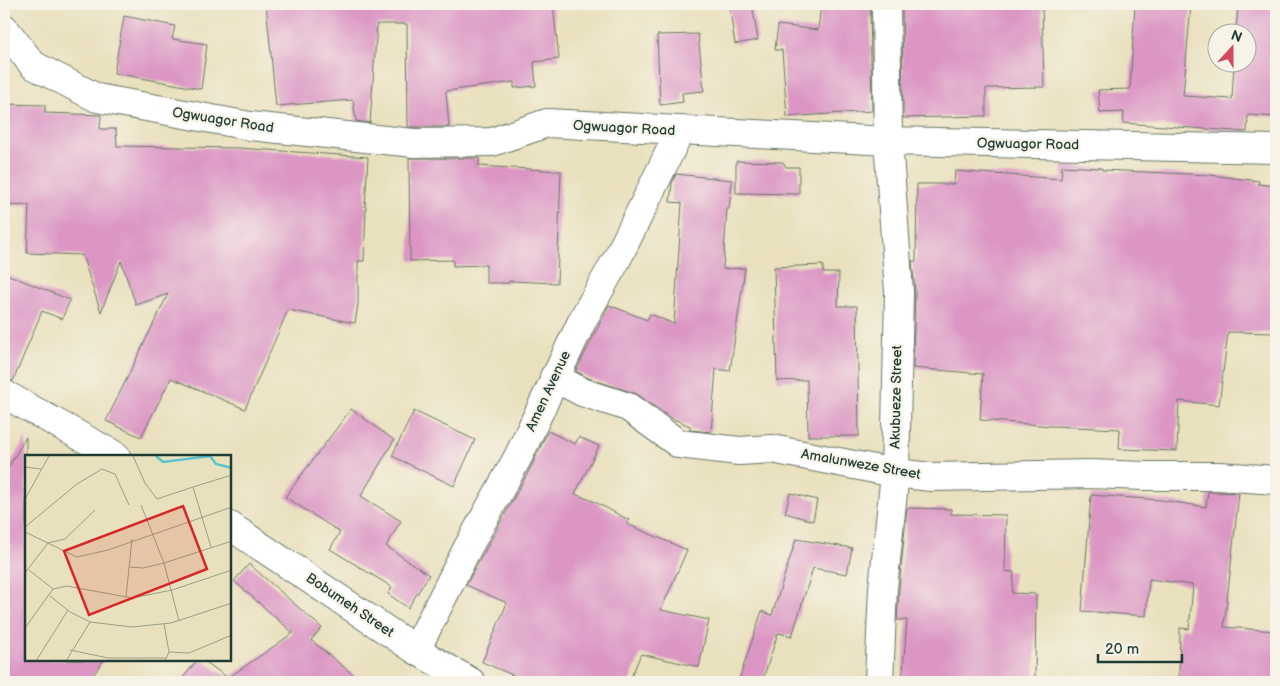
<svg xmlns="http://www.w3.org/2000/svg" width="1280" height="686" viewBox="0 0 1280 686" font-family="'Balsamiq Sans',sans-serif">
<style>
.building{fill:#db96c4}
.lines{fill:none;stroke-linecap:round;stroke-linejoin:round}
.minor-casing{stroke:#667664;stroke-width:30}
.minor{stroke:#fff;stroke-width:28}
.labels{text-anchor:middle;dominant-baseline:central;stroke-width:4.5;stroke-linejoin:round;paint-order:stroke}
.street-label{font-size:14px;fill:#1f3d34;stroke:#f7f3e8}
.inset-river{fill:none;stroke:#57c4cd;stroke-width:2.5}
.inset-road{fill:none;stroke:#989f86;stroke-width:1}
.view{fill:#d62828;fill-opacity:0.15;stroke:#d62828;stroke-width:2.5}
.inset-edge{fill:none;stroke:#1f3d34;stroke-width:2.5}
</style>
<rect width="100%" height="100%" fill="#f7f3e8"/>
<filter id="ink" filterUnits="userSpaceOnUse"><feTurbulence type="fractalNoise" baseFrequency=".02" numOctaves="2"/><feDisplacementMap in="SourceGraphic" scale="10" xChannelSelector="R" yChannelSelector="G"/><feConvolveMatrix kernelMatrix="1 2 1 2 8 2 1 2 1" color-interpolation-filters="sRGB"/></filter>
<filter id="wash" filterUnits="userSpaceOnUse"><feTurbulence type="fractalNoise" baseFrequency=".0096" numOctaves="4" result="noise"/><feDisplacementMap in="SourceGraphic" scale="20" xChannelSelector="R" yChannelSelector="G"/><feGaussianBlur stdDeviation="1.12" result="paint"/><feColorMatrix in="noise" values="0 0 0 0 0 0 0 0 0 0 0 0 0 0 0 0 0 1.4 0 .05"/><feComposite in="paint" operator="in"/></filter>
<g filter="url(#wash)">
<rect width="100%" height="100%" fill="#e9e0bd"/>
<g id="blocks">
<path class="building" d="M266,4h287l6,55 -25,3 2,24 -22,2v-6l-68,9 3,36h-41l-1,-103h-30l-7,99 -14,-2 -3,-21 -77,6z
M729,4h23l6,36 -23,4z
M821,4h34l15,2 2,105 -85,6 -5,-67h-7l3,-25 40,5z
M902,4h140l2,83 -58,1v28l-83,2z
M1135,4h56l-8,92 49,3 2,-37h14v-30h-12l2,-28h38v113l-28,-2 -1,17 -124,-9 1,-11 -24,1 -2,-23 32,-1z
M124,16l51,10 -3,13 35,5 -6,45 -87,-16z
M698,34l6,57 -22,2 1,9 -23,3 -3,-70z
M4,104l41,1v8l56,2 -1,14h16l1,17 122,2 129,9 -3,50h1l-2,54h-6v43l-3,19 -67,-13 -43,99 -74,-31 -30,59 -35,-16 62,-127 -32,11 -15,-44 -20,51 -19,-57 -55,-2 2,-48 -25,1z
M409,158h70v8l82,5 -4,112 -48,-2v2h-23v-18l-33,1v-6l-43,1z
M736,161l47,1 3,5h13v27l-63,-1z
M1062,166l40,2v2l108,5 49,6 -1,3 18,2v147l-48,-1 -9,73 -40,-4 -2,50 -58,-2 1,-20 -69,-3 -71,-6 3,-46 -70,-6 2,-76 -3,-31h4l1,-77h37l1,-13 106,8z
M676,174l56,6 -3,29h-2l-4,60 22,-1 -15,103 -14,-2 -5,63 -21,-2v-4l-21,-9 -32,-23 -49,-16 -12,-7 33,-66 38,15 3,-6 24,10 8,-121 -12,-1 2,-19z
M823,265v8h16l-1,33h19l2,130h-51l-1,-56 -30,1 -3,-114z
M4,273l66,27 -8,19 -20,-8 -29,70 -9,-3z
M351,409l43,31 -33,56 40,25 -15,25 43,29 -21,33 -20,-14 4,-7 -62,-38 10,-17 -55,-35z
M414,411l61,29 -21,46 -62,-30z
M548,431l27,13 4,-7 20,9 -24,48 18,7 36,19 -2,4 60,26 -26,60 48,10 -10,47 -58,-13 -12,28h-100l-47,-20 25,-59 -41,-18 66,-120z
M26,437v223h78l-16,22h-84v-207z
M1208,492l31,1 -15,134 52,4v51h-97l1,-54 9,1 4,-44 -44,-6 -3,37 -64,-5 9,-116 70,5 45,7z
M790,493l27,7 -4,21 -28,-8z
M907,508l44,1v5l55,1 -1,56 9,1 -2,21 24,1 -1,85h-28v3h-105l5,-62h-10l2,-31z
M796,539l56,9 -5,26 -34,-6 -21,68 -14,-3 -16,49h-24l24,-71 10,4z
M249,564l73,64 -11,12 51,42h-182l17,-22h6l25,18 65,-45 -59,-52z"/>
</g>
</g>
<g filter="url(#ink)">
<use href="#blocks" fill-opacity="0" stroke="#667664" stroke-width="1"/>
<g class="lines">
<g class="minor-casing">
<path id="minor" d="M4,28l29,37 64,33 153,28 164,17 78,-1 55,-19 341,18 388,8
M554,377l28,15 46,15 51,37 60,7 33,-2 123,24 36,4 158,-3 56,2h74l57,4
M4,394l112,62
M230,526l186,124 55,32
M416,650l51,-101 51,-92 65,-138 35,-62 62,-126
M879,682l4,-94 12,-115 4,-181 -11,-151 -2,-137"/>
</g>
<use href="#minor" class="minor"/>
</g>
</g>
<g class="labels">
<g class="street-label">
<text transform="translate(223 120) rotate(9)">Ogwuagor Road</text>
<text transform="translate(624 128) rotate(3)">Ogwuagor Road</text>
<text transform="translate(1028 144) rotate(1)">Ogwuagor Road</text>
<text transform="translate(548 391) rotate(-65)">Amen Avenue</text>
<text transform="translate(896 397) rotate(-89)">Akubueze Street</text>
<text transform="translate(861 464) rotate(10)">Amalunweze Street</text>
<text transform="translate(350 605) rotate(34)">Bobumeh Street</text>
</g>
</g>
<g transform="translate(25 455)">
<rect width="206" height="206" fill="#e9e0bd"/>
<path class="inset-river" d="M131,1l7,6 47,-6 6,8 16,4"/>
<path class="inset-road" d="M108,1l12,27 12,16 36,-12 18,60M0,12l16,2M168,32l39,-12M0,44l24,-43M116,50l23,58 15,58M0,72l52,-43 25,-15 13,5 14,31M0,77l52,25 31,-7 124,-43M104,112l14,1 21,-5 68,-22M4,115l24,19M0,118l23,-30 17,-4 30,-29M28,134l14,-3 65,12 40,-8 60,-20M25,141l20,16 20,10 42,5 39,-4 61,-20M101,142l6,-58M139,169l5,28M0,173l28,-39M45,195l38,8h58M11,206l32,-51M41,206l24,-39M140,206l4,-9 20,1 43,-18"/>
<path class="view" d="M158,51l24,63 -118,46 -25,-64z"/>
<rect width="206" height="206" class="inset-edge"/>
</g>
<rect width="1280" height="686" fill="none" stroke="#f7f3e8" stroke-width="20"/>
<g transform="translate(1232 48) rotate(21)"><circle r="24" fill="#f7f3e8" stroke="#a1aaa0"/>
<path d="M0-4L9 19L0 12L-9 19Z" fill="#d1495b"/>
<text y="-8" font-size="14" font-weight="bold" text-anchor="middle" fill="#1f3d34">N</text>
</g>
<path d="M1098 654v8h84v-8" fill="none" stroke="#1f3d34" stroke-width="2.5"/>
<text x="1105" y="654" font-size="15" fill="#1f3d34" stroke="#f7f3e8" stroke-width="4" paint-order="stroke">20 m</text>
</svg>
